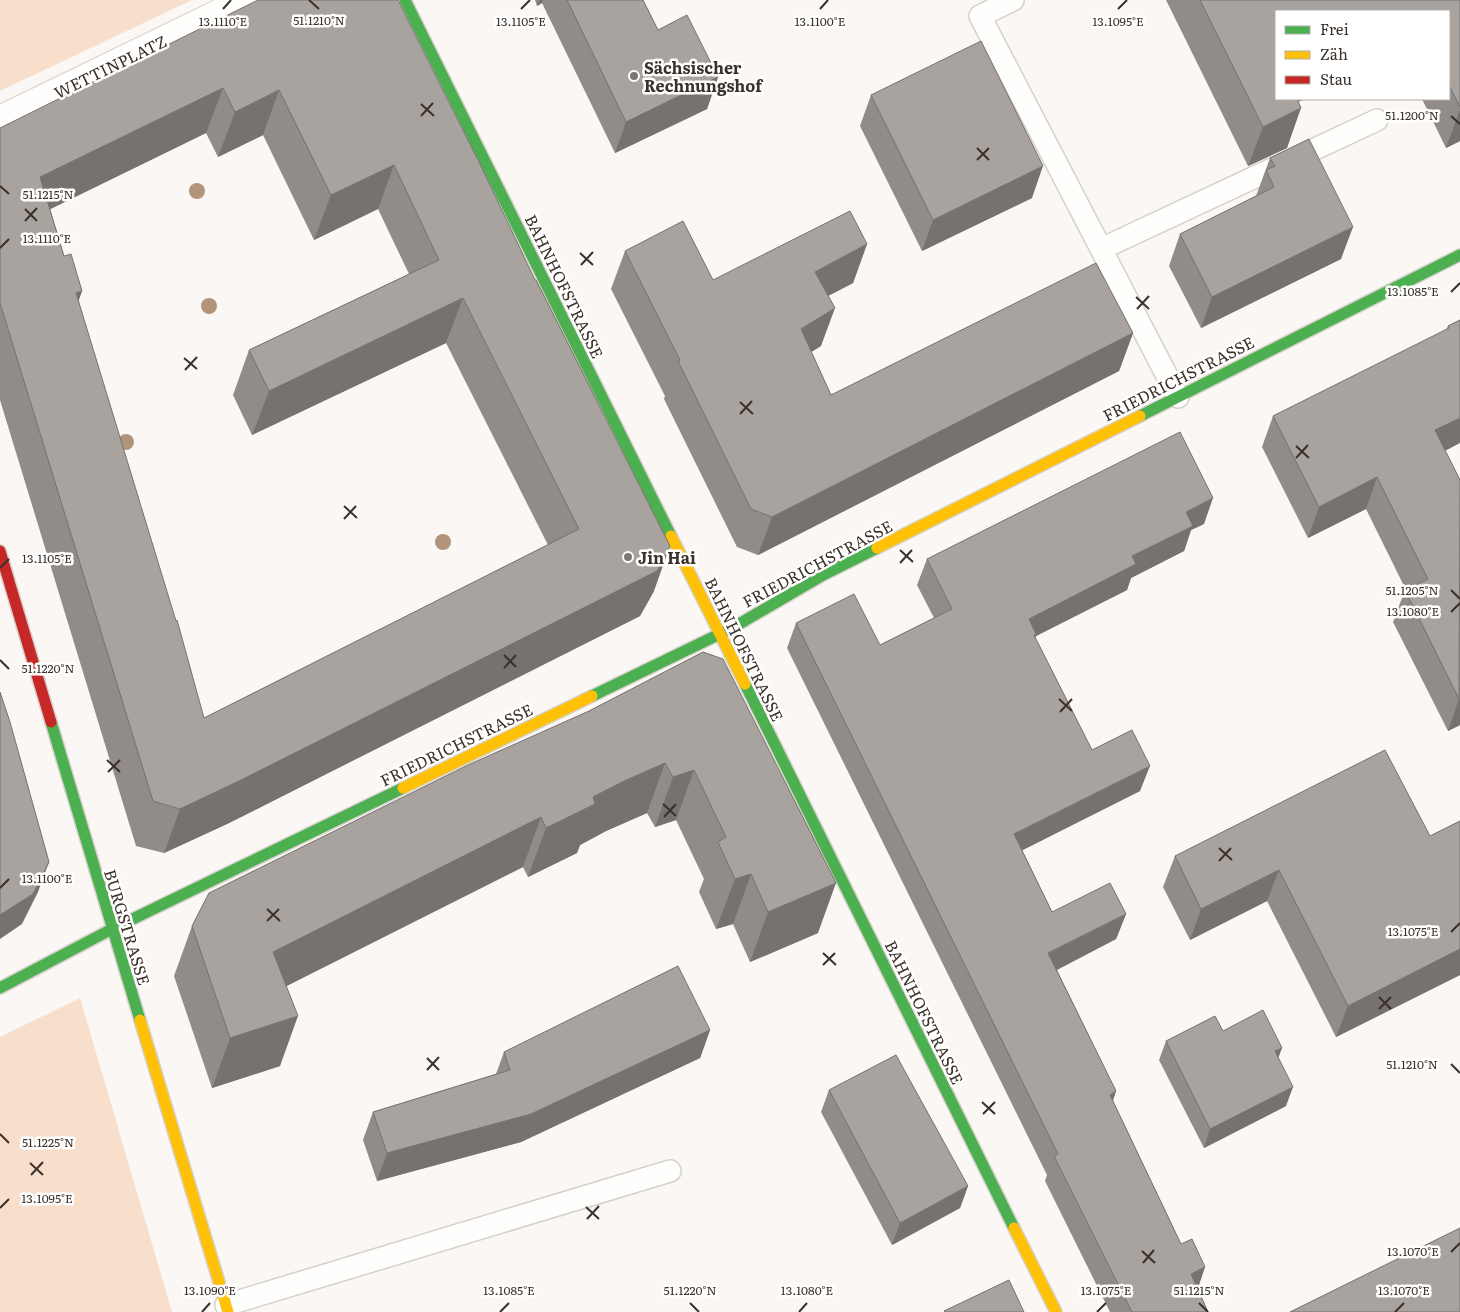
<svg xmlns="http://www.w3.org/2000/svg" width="1460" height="1312" viewBox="0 0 1460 1312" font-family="Literata,serif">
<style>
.green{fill:#f8dfcb}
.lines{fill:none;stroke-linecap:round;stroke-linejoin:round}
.lane-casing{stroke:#d7d1cc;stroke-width:24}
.street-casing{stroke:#d7d1cc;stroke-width:30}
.fast-casing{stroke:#d7d1cc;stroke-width:14}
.slow-casing{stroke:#d7d1cc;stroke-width:14}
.jam-casing{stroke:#d7d1cc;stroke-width:14}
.lane{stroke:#fefefd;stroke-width:21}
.street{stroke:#fefefd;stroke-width:28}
.fast{stroke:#4caf50;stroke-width:11}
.slow{stroke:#ffc107;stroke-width:11}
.jam{stroke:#c62828;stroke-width:11}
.tree{fill:#b19479}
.wall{fill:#918c89;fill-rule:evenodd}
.shaded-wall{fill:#76726f}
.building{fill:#a9a39f;stroke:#76726f;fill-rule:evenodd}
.ticks{fill:none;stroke:#3b3129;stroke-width:2}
.poi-dot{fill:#7e7670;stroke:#fff;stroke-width:2}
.labels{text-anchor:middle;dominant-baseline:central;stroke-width:5;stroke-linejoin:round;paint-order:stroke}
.street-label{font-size:16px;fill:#3b3129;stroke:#fff}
.poi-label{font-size:16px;font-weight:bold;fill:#3b3129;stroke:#fff;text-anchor:start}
.ticks-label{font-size:12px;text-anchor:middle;fill:#3b3129;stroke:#fff;stroke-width:5;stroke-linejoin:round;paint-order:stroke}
</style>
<rect width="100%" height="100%" fill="#faf7f4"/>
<path class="green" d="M0,0h192l-192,91z
M80,998l92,314h-172v-275z"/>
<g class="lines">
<g class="lane-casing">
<path id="lane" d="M1013,0l-33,16 198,381
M1101,249l276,-129
M226,1305l444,-134"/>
</g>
<g class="street-casing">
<path id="street" d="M0,120l247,-120"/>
</g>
<g class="fast-casing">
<path id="fast" d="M405,0l266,536
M1140,416l320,-161
M745,684l269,544
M592,696l142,-69 89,-52 54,-27
M51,722l89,298
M0,988l112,-59 291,-141"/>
</g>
<g class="slow-casing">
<path id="slow" d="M671,536l74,148
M877,548l263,-132
M403,788l189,-92
M140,1020l88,292
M1014,1228l42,84"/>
</g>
<g class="jam-casing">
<path id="jam" d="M0,551l51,171"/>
</g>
<use href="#lane" class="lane"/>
<use href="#street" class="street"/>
<use href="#fast" class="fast"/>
<use href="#slow" class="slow"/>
<use href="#jam" class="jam"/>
</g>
<g class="tree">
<circle cx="197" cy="191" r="8"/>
<circle cx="209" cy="306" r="8"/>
<circle cx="126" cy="442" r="8"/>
<circle cx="443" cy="542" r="8"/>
</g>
<path class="wall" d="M398,0l256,591 -14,25 -413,208 -63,29 -28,-7 -136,-446v-272zM206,133l12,24 45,-22 51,105 64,-31 31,65 -160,76 -16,45 19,40 194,-92 102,202 -344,173 -126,-416 4,-11 -18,-35 -14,-47z
M535,0h108l15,30 60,47 -11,32 -92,44 -73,-150 -5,3z
M1166,0h294v141l-14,7 -24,-49h27v-88h-173l22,91 -11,46 -39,18z
M871,95l161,103 -110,53 -62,-125z
M1270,158l71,101 -140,69 -32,-62 11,-32 76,-38z
M867,244l-14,39 -25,13 -7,50 -10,6 20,43 302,-62 -14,38 -361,184 -21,-8 -73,-148 1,-3 -54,-107 14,-38 88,29z
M1460,320l-15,131 15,29v245l-12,6 -55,-109 12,-32h1l-40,-81 -58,29 -46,-91 11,-31 173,-86 2,-4z
M1204,524l-13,6 -7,21 -53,27 -4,12 -91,46 -1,2 57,112 48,41 -118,59 30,62 74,2 -10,25 -59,31 59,121 -3,10 68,143 24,23 -7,21 10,24h-98l-65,-131 2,-6 -260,-527 9,-25 84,22 54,-27 -17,-33 10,-26z
M703,652l115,281 -68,29 -17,-38 -17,5 -17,-37 5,-13 -28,-59 -21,7 -8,-14 -41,18 -26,14 -3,8 -49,24 -5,-10 -237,119 -6,80 -68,22 -38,-112 18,-50 397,-215z
M1460,821v154l-124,62 -69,-136 -77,39 -27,-53 12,-31 255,-20z
M710,1030l-10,28 -179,84 -144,39 -14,-41 10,-28 123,-38 8,-22z
M1223,1031l55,26 8,49 -82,42 -45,-88 7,-19z
M829,1090l139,96 -8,22 -68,37 -71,-133z"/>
<path class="shaded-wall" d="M539,0h4l-1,3 -5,3z
M718,77l-11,32 -92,44 11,-31z
M223,88l-17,45 -182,89 16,-45z
M279,90l-16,45 -45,22 17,-45z
M1279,99h25l-6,3 3,6 -14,40 -39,18 15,-39z
M1460,110v31l-14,7z
M394,165l-16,44 -64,31 17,-45z
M1043,166l-11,32 -110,53 11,-31z
M1353,227l-12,32 -140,69 11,-31z
M867,244l-14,39 -52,27 14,-38z
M82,291l-16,45 10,-43z
M463,298l-17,45 -194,92 17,-44z
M835,308l-14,38 -34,21 14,-38z
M1133,333l-14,38 -361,184 14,-38z
M1460,418v25l-36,19 11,-32z
M1377,477l-11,32 -58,29 11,-31z
M1213,498l-9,26 -13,6 -7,21 -53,27 -4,12 -91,46 -9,24 2,-41 103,-63 54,-44z
M670,546l-16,45 -14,25 -413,208 -63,29 16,-44z
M1459,699h1v26l-12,6z
M665,763l-18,50 -41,18 -26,14 -3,8 -49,24 18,-49 47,-31 31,-16z
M1150,766l-10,25 -135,68 9,-25z
M694,770l-18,50 -21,7 18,-50z
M541,817l-18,50 -268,135 18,-50z
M49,862l-11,30 -16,32 -22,15v-24z
M1279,870l-12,31 -77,39 11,-31z
M751,874l-18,50 -17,5 19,-50z
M836,883l-18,50 -68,29 18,-50z
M1126,914l-10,25 -77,40 9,-26z
M1460,949v26l-124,62 12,-31z
M298,1016l-18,50 -68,22 18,-50z
M710,1030l-10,28 -179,84 -144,39 10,-28z
M1282,1048l-7,19v-16z
M1293,1087l-7,19 -82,42 6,-19z
M1116,1091l-9,26 3,-22z
M968,1186l-8,22 -68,37 8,-22z
M1205,1267l-9,26 -5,-19z"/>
<path class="building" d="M258,0h140l83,166 54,114h1l134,266 -13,25 -414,208 -63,30 -27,-8 -153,-498v-175zM223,88l12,24 44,-22 52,105 63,-30 45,95 -190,90 20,41 194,-93 116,231 -375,189 -27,-98 -1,1 -100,-328 6,-2 -11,-37 -7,2 -24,-79z
M567,0h76l15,30 29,-15 31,62 -92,45z
M1200,0h260v107l-11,-22v-74h-173v88h22h-1l4,9 -38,19z
M981,41l62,125 -110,54 -62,-125z
M1309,139l44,88 -141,70 -32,-63 94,-47 -8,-17 9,-4 -5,-8z
M850,211l17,33 -52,28 20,36 -34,21 30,66 265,-132 37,70 -361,184 -21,-8 -73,-148 2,-1 -55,-109 58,-30 30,59z
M1460,320v98l-25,12 25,50 -1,219 -54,-109 23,-11 -51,-102 -58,30 -46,-91 176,-88 -1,-2z
M1180,432l33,66 -27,14 7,14 -61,30 4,8 -107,55 7,15 -2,1 58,115 40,-20 18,36 -136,68 38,78 58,-29 16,31 -78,39 68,138 -6,4 71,149 11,-5 13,28 -14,7 17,38h-76l-78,-156 4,-2 -262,-531 58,-29 26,51 72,-36 -25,-50z
M703,652l20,7 113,224 -68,29 -17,-38 -16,5 -17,-37 8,-5 -32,-67 -21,7 -8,-14 -41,18 -31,16 2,7 -49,24 -5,-11 -268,135 25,64 -68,22 -38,-112 17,-33 259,-128 121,-54z
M0,692l10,30 39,140 -16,32 -33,21z
M1385,750l45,86 30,-15v128l-112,57 -69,-136 -78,39 -26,-53z
M678,966l32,64 -179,84 -144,39 -14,-41 137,-42 -6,-18z
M1263,1010l19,38 -7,3 18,36 -83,42 -44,-88 49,-25 8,15z
M896,1055l72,131 -68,37 -71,-133z
M1460,1228v84h-170z
M1009,1280l15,32h-79l-1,-1z"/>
<path class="ticks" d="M309,0l10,9M223,9l8,-9M521,9l9,-9M820,9l8,-9M1118,9l9,-9M421,104l13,12M421,116l12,-13M1451,116l9,8M977,148l12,12M977,160l12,-12M0,186l9,8M25,209l12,12M25,221l12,-13M0,248l9,-9M580,253l13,12M581,265l12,-13M1451,292l9,-9M1136,297l13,12M1137,309l12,-13M184,358l13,11M185,370l12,-13M740,402l13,12M740,414l12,-13M1296,446l13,12M1296,458l12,-13M344,506l13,12M344,519l12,-13M900,550l13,12M900,563l12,-13M0,568l9,-9M1451,590l9,9M1451,612l9,-9M504,655l12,12M0,660l9,9M504,668l12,-13M1059,699l13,12M1060,712l12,-13M107,760l13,12M108,772l12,-12M663,804l13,12M664,817l12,-13M1219,848l13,12M1219,861l12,-13M0,888l9,-9M267,909l13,12M267,921l12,-12M1451,932l9,-9M823,953l13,12M823,965l12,-12M1379,997l12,12M1379,1009l12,-12M427,1058l12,12M1451,1064l9,9M427,1070l12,-13M982,1102l13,12M983,1114l12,-12M0,1134l9,9M30,1163l13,12M31,1175l12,-13M586,1207l13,12M0,1208l9,-9M587,1219l12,-13M1142,1251l13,12M1451,1252l9,-9M1143,1263l11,-13M690,1303l9,9M1199,1303l9,9M202,1312l8,-9M500,1312l9,-9M799,1312l8,-9M1097,1312l9,-9M1395,1312l9,-9"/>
<g class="poi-dot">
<circle cx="634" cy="76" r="5"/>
<circle cx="628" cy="557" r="5"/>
</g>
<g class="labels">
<g class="street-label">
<text transform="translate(110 66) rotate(-26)">WETTINPLATZ</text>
<text transform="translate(565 286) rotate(64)">BAHNHOFSTRASSE</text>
<text transform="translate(1178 378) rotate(-27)">FRIEDRICHSTRASSE</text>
<text transform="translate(817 563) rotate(-28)">FRIEDRICHSTRASSE</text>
<text transform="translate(745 649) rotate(64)">BAHNHOFSTRASSE</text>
<text transform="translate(456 744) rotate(-26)">FRIEDRICHSTRASSE</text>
<text transform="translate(128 927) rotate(73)">BURGSTRASSE</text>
<text transform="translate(925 1012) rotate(64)">BAHNHOFSTRASSE</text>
</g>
<g class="poi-label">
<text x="644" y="67">Sächsischer<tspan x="644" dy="18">Rechnungshof</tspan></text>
<text x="638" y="557">Jin Hai</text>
</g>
</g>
<g class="ticks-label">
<text x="319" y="25">51.1210°N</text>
<text x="223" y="26">13.1110°E</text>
<text x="521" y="26">13.1105°E</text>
<text x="820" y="26">13.1100°E</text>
<text x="1118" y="26">13.1095°E</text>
<text x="1412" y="120">51.1200°N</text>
<text x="48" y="199">51.1215°N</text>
<text x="47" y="243">13.1110°E</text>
<text x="1413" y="296">13.1085°E</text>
<text x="47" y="563">13.1105°E</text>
<text x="1412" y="595">51.1205°N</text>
<text x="1413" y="616">13.1080°E</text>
<text x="48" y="673">51.1220°N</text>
<text x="47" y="883">13.1100°E</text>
<text x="1413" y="936">13.1075°E</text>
<text x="1412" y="1069">51.1210°N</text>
<text x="48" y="1147">51.1225°N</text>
<text x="47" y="1203">13.1095°E</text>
<text x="1413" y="1256">13.1070°E</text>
<text x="210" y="1295">13.1090°E</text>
<text x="509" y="1295">13.1085°E</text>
<text x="807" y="1295">13.1080°E</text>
<text x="1106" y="1295">13.1075°E</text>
<text x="1404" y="1295">13.1070°E</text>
<text x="690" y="1295">51.1220°N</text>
<text x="1199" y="1295">51.1215°N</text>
</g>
<rect x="1275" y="10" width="175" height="90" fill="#ffffff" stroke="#b1ada9"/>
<rect x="1285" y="26" width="25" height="8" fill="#4caf50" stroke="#b1ada9"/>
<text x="1320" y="35" font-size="15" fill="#3b3129">Frei</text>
<rect x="1285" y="51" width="25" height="8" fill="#ffc107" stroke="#b1ada9"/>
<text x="1320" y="60" font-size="15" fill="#3b3129">Zäh</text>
<rect x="1285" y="76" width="25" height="8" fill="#c62828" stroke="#b1ada9"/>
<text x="1320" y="85" font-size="15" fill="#3b3129">Stau</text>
</svg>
